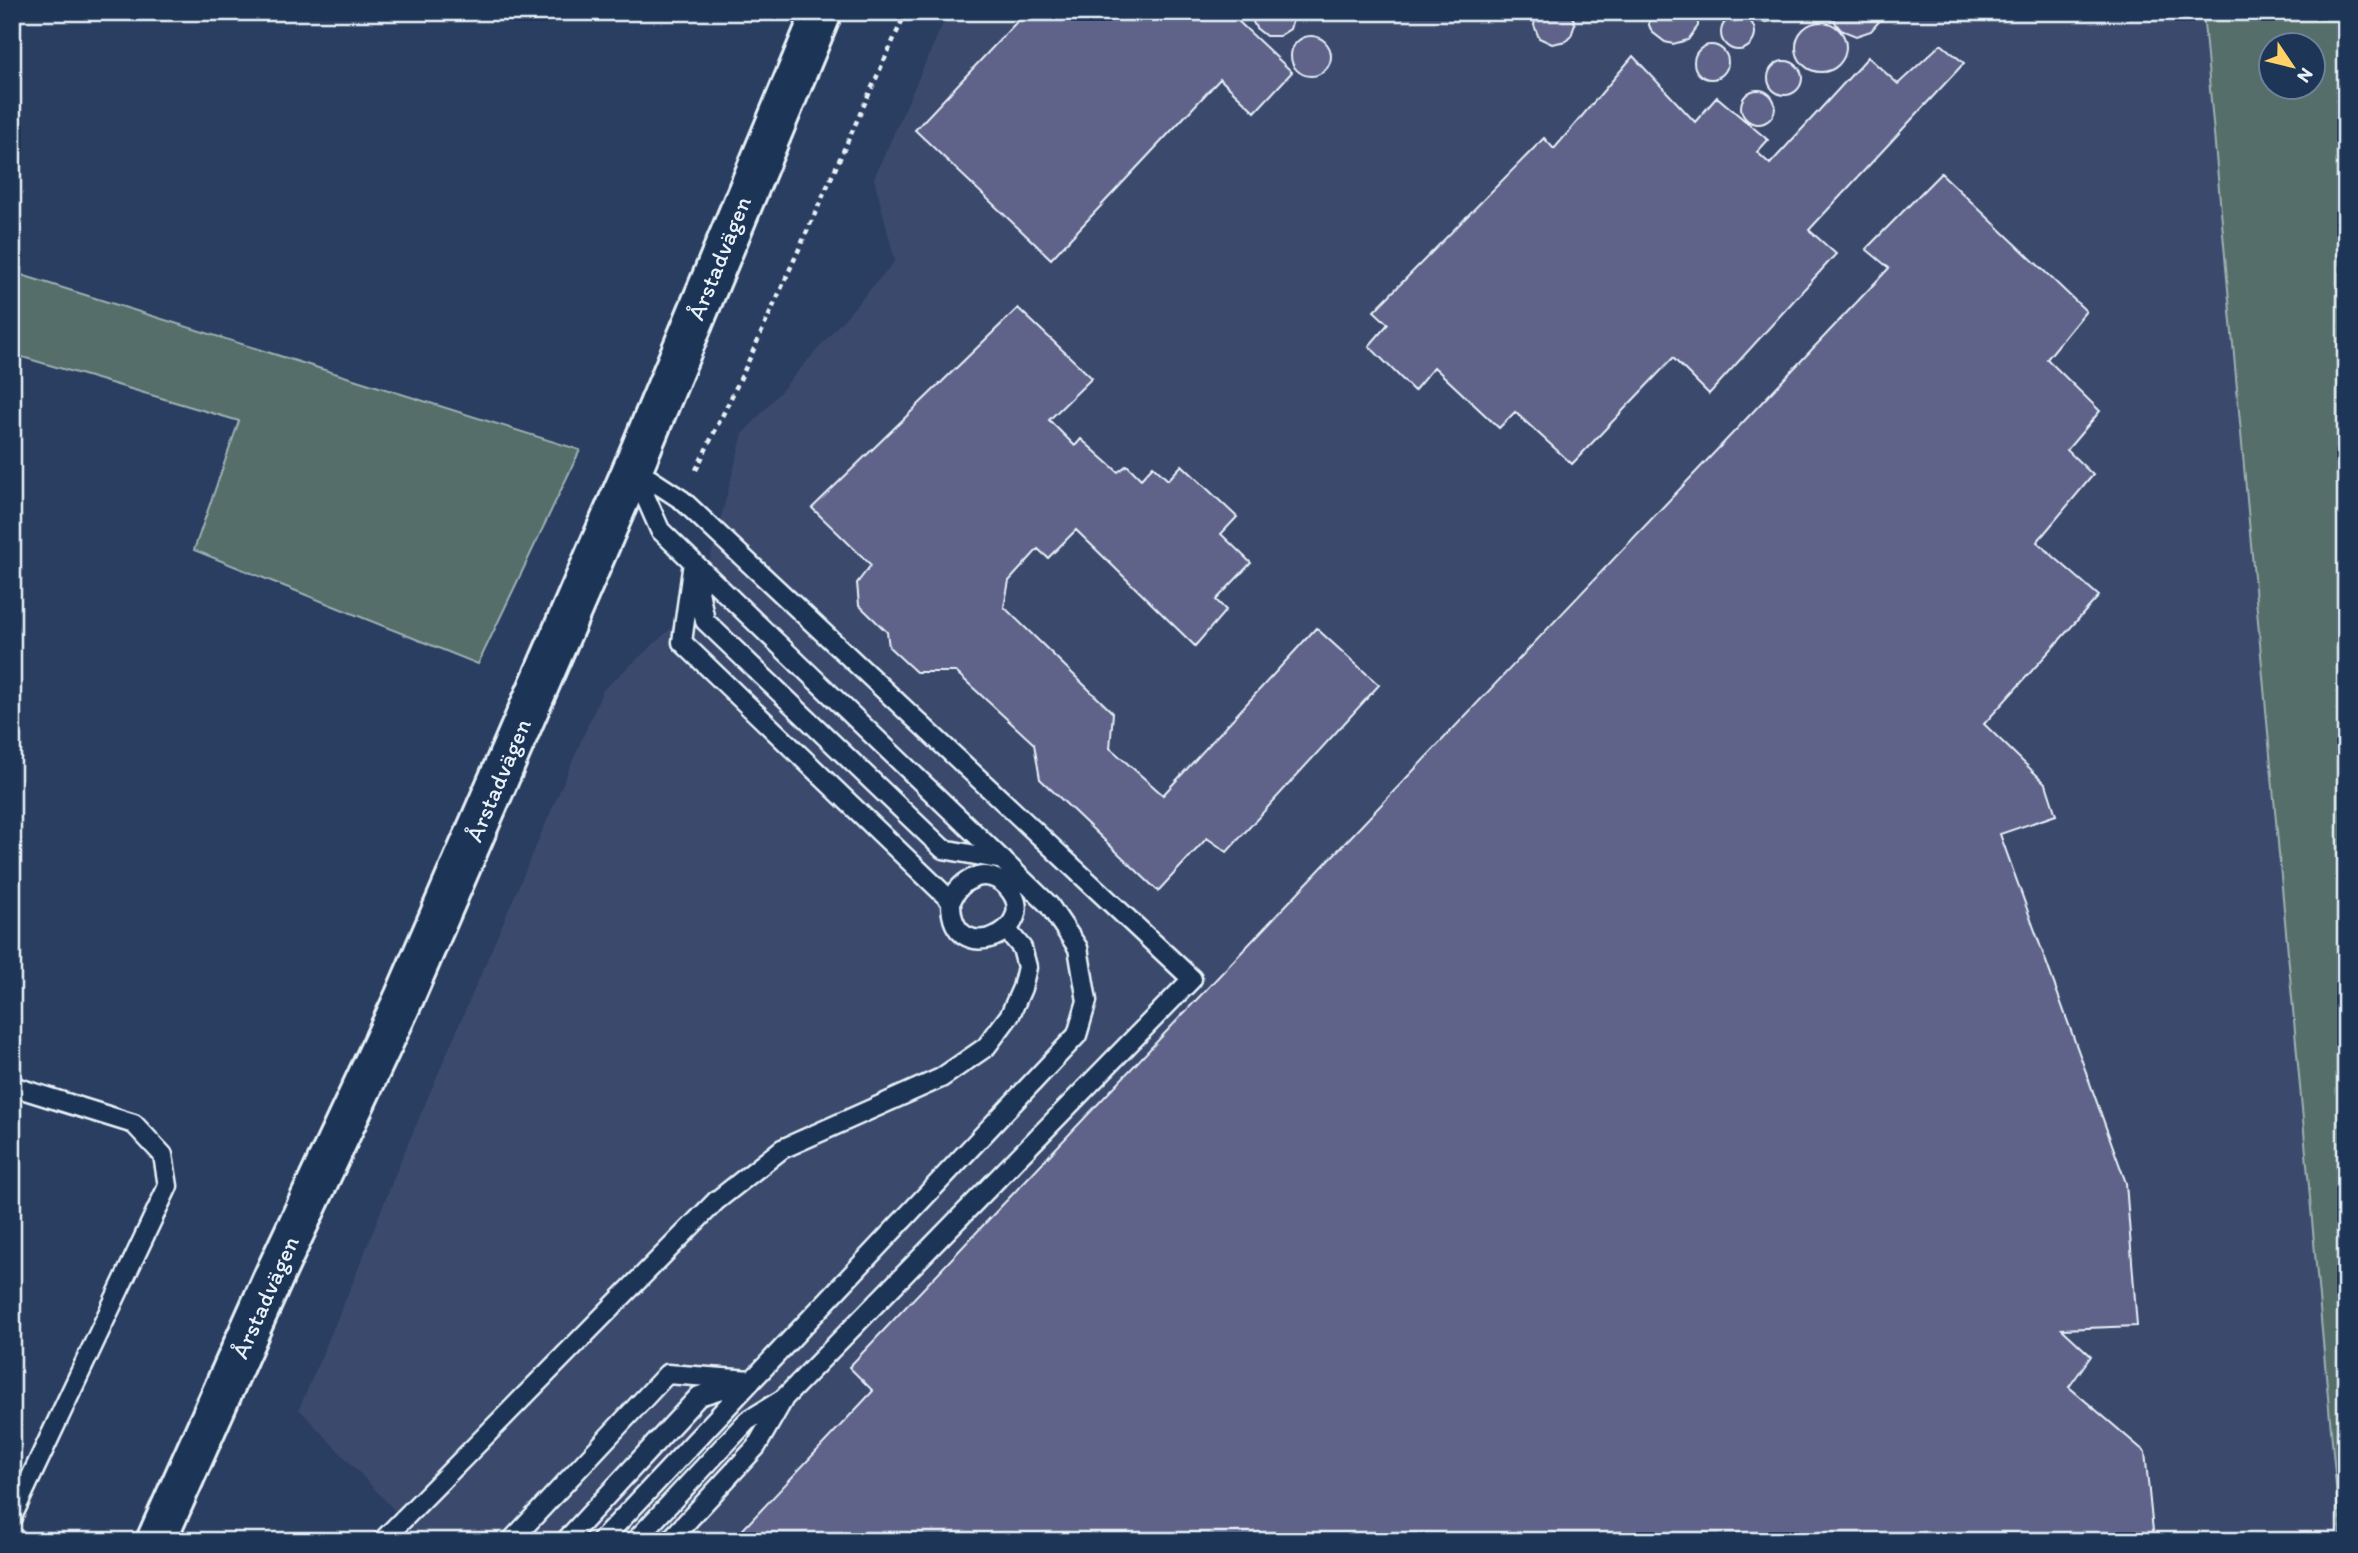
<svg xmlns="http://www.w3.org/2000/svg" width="2358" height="1553" viewBox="0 0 2358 1553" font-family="Itim,sans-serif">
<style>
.built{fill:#3a496d}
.green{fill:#556e6b;stroke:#9eb0b2;stroke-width:2;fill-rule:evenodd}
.building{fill:#5e648a;stroke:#e8f1f8;stroke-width:2}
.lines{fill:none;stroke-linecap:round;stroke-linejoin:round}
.service-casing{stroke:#e8f1f8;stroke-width:23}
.secondary-casing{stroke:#e8f1f8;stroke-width:44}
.path{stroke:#e8f1f8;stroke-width:4.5;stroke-dasharray:5 5;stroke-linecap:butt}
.service{stroke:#1d3557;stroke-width:18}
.secondary{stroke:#1d3557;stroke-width:38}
.labels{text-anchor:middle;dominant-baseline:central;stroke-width:5;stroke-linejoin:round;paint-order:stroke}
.street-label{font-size:24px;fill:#e8f1f8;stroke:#1d3557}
</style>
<rect width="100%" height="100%" fill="#2a3e61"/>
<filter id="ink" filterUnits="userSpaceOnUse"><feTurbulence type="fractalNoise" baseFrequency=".0143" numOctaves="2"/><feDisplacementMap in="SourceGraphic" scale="14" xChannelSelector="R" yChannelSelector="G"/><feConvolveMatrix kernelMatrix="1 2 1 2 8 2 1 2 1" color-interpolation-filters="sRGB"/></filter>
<g filter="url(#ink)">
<path class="built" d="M948,12h1255l138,1529h-1934l8,-9 -116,-123 54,-127 48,-122 202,-470 95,-86 45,-170 152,-173 -21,-83z"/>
<path class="green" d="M2203,12h141l2,1529h-5zM2270,46h42v42h-42z
M12,272l568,178 -102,214 -284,-114 45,-129 -227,-67z"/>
<path class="building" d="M1026,12h221l-8,10 53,50 -37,40 -35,-33 -169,180 -136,-129z
M1253,12h39v10l-2,7 -11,7h-13l-10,-8 -3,-6z
M1537,12h34l4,12 -4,12 -5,5 -14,3 -13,-6 -5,-13z
M1649,12h49v14l-10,14 -15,4 -8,-2 -13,-10 -3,-7z
M1745,12h40l-13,9 -8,1 -8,-1z
M1832,12h50v6l-11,13 -15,5 -15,-6 -5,-6z
M1721 33a17 17 0 1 1 34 0a17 17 0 1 1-34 0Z
M1796 47a25 25 0 1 1 50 0a25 25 0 1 1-50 0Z
M1291 56a20 20 0 1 1 40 0a20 20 0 1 1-40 0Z
M1941,44l23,19 -155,167 27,24 -127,140 -36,-36 -101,106 -57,-52 -16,16 -65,-61 -20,24 -45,-45 19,-22 -14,-13 170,-173 10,11 79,-93 62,66 22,-25 51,43 -11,12 13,12 98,-107 30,27z
M1694 62a17 17 0 1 1 34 0a17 17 0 1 1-34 0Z
M1768 78a17 17 0 1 1 34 0a17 17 0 1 1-34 0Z
M1741 107a17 17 0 1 1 34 0a17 17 0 1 1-34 0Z
M1941,173l145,138 -39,48 53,52 -33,39 26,25 -56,67 62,54 -115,128 62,60 10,31 -56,19 126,349 11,143 -75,3 29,27 -22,31 76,65 9,89h-1422l141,-150 -24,-24 1040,-1099 -23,-19z
M1018,308l74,70 -43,42 26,26 6,-7 37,33 9,-7 14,14 12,-13 15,14 14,-15 55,52 -16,17 30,29 -35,37 10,10 -31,36 -119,-116 -28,28 -10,-9 -29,32 -5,26 109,106 -3,35 53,47 153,-167 63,57 -152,167 -20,-14 -49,53 -118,-112 -6,-35 -78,-72h-40l-27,-25 -2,-15 -28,-27 -2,-22 14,-18 -59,-57z"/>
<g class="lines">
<g class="service-casing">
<path id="service" d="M633,468l49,32 510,479 -409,420 -36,22 -112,120
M693,562l-11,80 269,259c-1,73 96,27 56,-14 -20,-21 -46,-9 -56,14
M696,576l9,45 238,228 60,11
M12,1086l122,38 29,31 5,31 -156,331
M382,1541l334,-340 66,-52 159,-71 45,-31 24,-32 12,-27 5,-21 -5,-19 -15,-18
M511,1541l156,-167 84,6
M565,1541l134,-145 42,-13
M601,1541l476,-506 10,-34 -9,-53 -29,-43 -389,-375 -26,-59
M669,1541l87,-94 27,-47"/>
</g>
<g class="secondary-casing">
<path id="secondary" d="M156,1541l118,-265 130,-278 229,-530 189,-456"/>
</g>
<path class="path" d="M696,470l48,-99 162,-359"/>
<use href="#service" class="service"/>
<use href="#secondary" class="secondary"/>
</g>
</g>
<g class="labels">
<g class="street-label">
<text transform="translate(719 258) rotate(-68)">Årstadvägen</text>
<text transform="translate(498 780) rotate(-67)">Årstadvägen</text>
<text transform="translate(265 1297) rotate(-66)">Årstadvägen</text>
</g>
</g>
<rect width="2358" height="1553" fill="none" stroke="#1d3557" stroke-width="42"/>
<rect x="21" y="21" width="2316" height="1511" fill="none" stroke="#e8f1f8" stroke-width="2.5" filter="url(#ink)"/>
<g transform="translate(2292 66) rotate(125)"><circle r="33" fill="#1d3557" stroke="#6e8097" stroke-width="2"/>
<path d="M0-5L12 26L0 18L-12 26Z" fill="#ffd166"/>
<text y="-10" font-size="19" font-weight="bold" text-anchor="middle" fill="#e8f1f8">N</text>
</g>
</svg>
